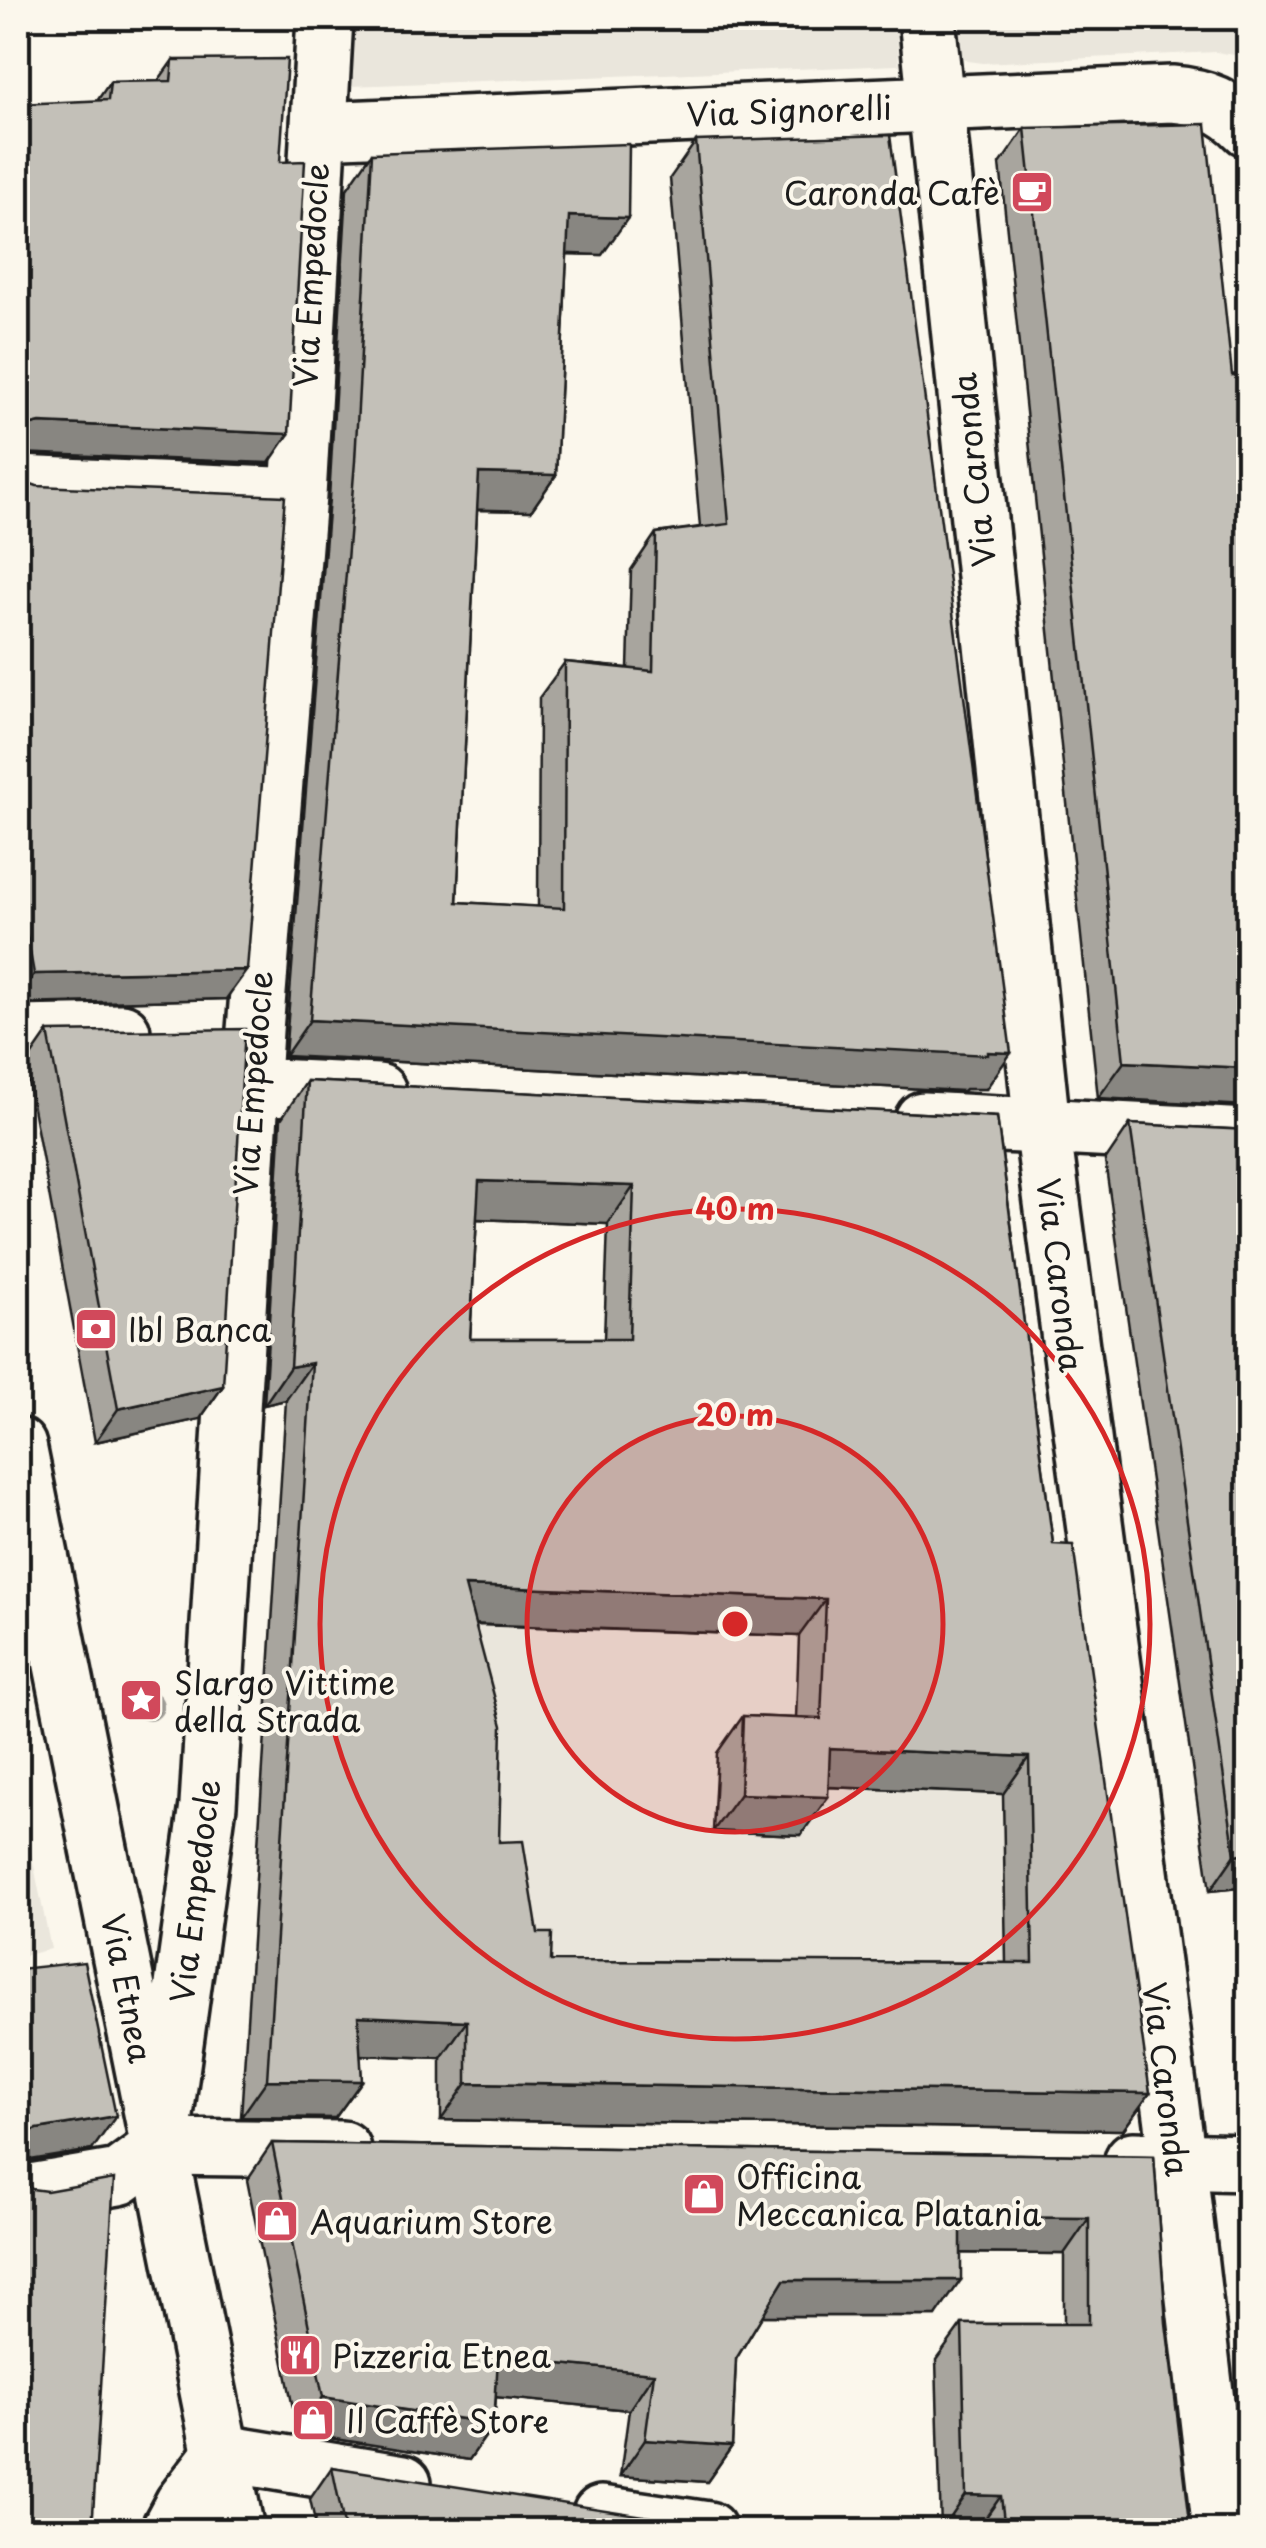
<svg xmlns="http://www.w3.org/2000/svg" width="1266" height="2548" viewBox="0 0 1266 2548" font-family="'Playpen Sans',sans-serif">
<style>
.built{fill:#eae6dc}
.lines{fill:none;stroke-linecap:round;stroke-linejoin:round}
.minor-casing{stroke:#1c1c1c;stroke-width:62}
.major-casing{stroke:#1c1c1c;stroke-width:62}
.minor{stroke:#fbf7ec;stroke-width:55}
.major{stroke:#fbf7ec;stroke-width:55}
.tree{fill:#a09d97}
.wall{fill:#a8a59e;stroke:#1c1c1c;stroke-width:2.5;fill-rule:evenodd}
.shaded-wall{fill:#888681;stroke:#1c1c1c;stroke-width:2.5}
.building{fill:#c3c0b8;stroke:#1c1c1c;stroke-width:2.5;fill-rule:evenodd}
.ring{fill:none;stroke:#d62828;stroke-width:5}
.labels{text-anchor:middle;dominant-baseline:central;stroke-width:8;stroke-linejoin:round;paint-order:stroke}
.street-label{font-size:32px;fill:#1c1c1c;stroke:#fbf7ec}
.poi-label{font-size:32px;fill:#1c1c1c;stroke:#fbf7ec;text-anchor:start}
.centre{fill:#d62828;stroke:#fbf7ec;stroke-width:5}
.ring-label{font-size:30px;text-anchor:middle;font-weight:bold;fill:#d62828;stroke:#fbf7ec;stroke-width:8;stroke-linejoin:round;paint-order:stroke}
</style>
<rect width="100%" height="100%" fill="#fbf7ec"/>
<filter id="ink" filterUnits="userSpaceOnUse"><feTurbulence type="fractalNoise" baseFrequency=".01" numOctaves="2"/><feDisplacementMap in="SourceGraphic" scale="20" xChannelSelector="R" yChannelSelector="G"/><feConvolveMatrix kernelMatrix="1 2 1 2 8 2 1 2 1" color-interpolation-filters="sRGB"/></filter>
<g filter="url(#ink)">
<path class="built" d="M454,18h442l3,47 -548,21 1,-64z
M953,18h295v46l-7,-8 -25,-4 -233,11 -15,-2 -12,-9z
M275,1556l771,27 59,418 -742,-12 -115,-8z
M18,1788l33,161 -33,8z"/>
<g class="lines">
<g class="minor-casing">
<path id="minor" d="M319,130l853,-36c31,2 55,12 76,34
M18,484l280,12
M18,1034l104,-2
M251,1086l127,6
M923,1120l325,17
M161,2144l47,-339 47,-775 43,-534 27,-478
M160,2147l182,2
M1133,2160l115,3
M18,2194l101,-17 41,-30
M601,2514l107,16
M169,2530l14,-26 39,-51 181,30"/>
</g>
<g class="major-casing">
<path id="major" d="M927,18l115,1108 136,1035 43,369
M18,1446l218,1084"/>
</g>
<use href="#minor" class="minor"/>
<use href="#major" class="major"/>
</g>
<circle class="tree" cx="149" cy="1706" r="15"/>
<path class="wall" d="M173,60l107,102 -11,301 -250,-10 78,-352 13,-19 48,-1z
M1025,128l207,247 16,-2v733l-150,-8 -98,-934z
M696,141l290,948h-21l-2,2 -678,-35 44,-558 18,-309 25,-36 230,102 -35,-1 -11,221 -25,36 -54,-1 -20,392 81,5 1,-209 26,-36 63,6 3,-98 25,-37 44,-6 -30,-349z
M18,475l208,524 -208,5z
M48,1032l175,354 -23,33 -105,23 -70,-377z
M307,1081l690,36 56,427 97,549 -27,37 -682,-10v-62l-81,-3 2,26 -27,37 -94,-1 45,-717 -22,5 17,-286zM477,1219l131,5 -4,115h-134zM476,1625l323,11 -3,82 -53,-2 -26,37 -4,78 88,4 27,-48 175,7 3,169 -455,-2 -13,-28 -39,-91z
M1130,1124l118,6v757l-38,4 -105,-730z
M272,2143l882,13 12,167 25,207h-250l-5,-170 26,-36h102v-70l-103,-1 -25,63h-174l-26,43 -4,87 -25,36 -87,-6 9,-66 -133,-13 -2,27 -25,36 -171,-27 -51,-253z
M332,2467l343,63h-358l-7,-31z"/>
<path class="shaded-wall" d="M569,216l59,2 -26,37 -59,-2z
M40,423l249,11 -20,29 -251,-10v-20l6,-6z
M479,473l77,2 -25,36 -78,-2z
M247,970l-21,29 -208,5v-6l16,-24z
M310,1020l678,32 23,1 -25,36h-21l-2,2 -678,-35z
M1124,1062l124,6v38l-150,-8z
M479,1181l155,5 -26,38 -155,-6z
M312,1363l-26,37 -22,5 26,-38z
M223,1386l-23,33 -105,23 23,-33z
M465,1586l361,13 -27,37 -360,-13z
M830,1748l199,9 -26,37 -199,-8z
M740,1794l88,3 -27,38 -88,-4z
M1248,1853v34l-38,4 25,-36z
M358,2016l109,5 -26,37 -109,-4z
M267,2080l95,1 -27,37 -94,-1z
M467,2083l683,10 -27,37 -682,-10z
M116,2116l-24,34 -74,12v-20l5,-7 14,-6z
M961,2217l128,1 -25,36 -129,-1z
M784,2280h177l-25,36h-177z
M498,2358l156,15 -25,37 -156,-15z
M323,2397l171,27 -25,36 -171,-27z
M645,2440l87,6 -25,36 -87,-6z
M966,2495l35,1 -24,34h-35z"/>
<path class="building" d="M287,59l-7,103 25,-1 -16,273 -249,-11 -16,4 -6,6v-329l90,-4 2,-18 61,-1 2,-21z
M1206,124l26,251 16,-2v695l-124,-6 -99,-934z
M890,135l121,918 -23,-1v3l-678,-35 45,-559 17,-308 257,-9 -1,74 -59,-2 -13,259 -77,-2 -22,429 107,6 1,-246 88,9 3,-138 73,-9 -33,-383z
M18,475l5,6 14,5 248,10 -38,474 -213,4 -16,-89z
M245,1029l-22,357 -105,23 -70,-377z
M307,1081l690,36 56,427 20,1 77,548 -683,-10v-62l-109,-5 4,65 -95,-1 45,-717 -22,4zM479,1181l155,5 -5,153h-159zM465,1586l361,13 -5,120 -78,-3 -3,78 88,3 2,-49 199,9 4,206 -482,-2 1,-28h-14l-15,-92 -24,1 3,-116z
M1130,1124l118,6v723l-13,2z
M84,1962l32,154 -79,13 -14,6 -5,7v-173z
M272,2143l882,13 12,167 25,207h-186l-4,-34 -35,-1 -4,-171h127v-106l-128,-1v63h-177l-48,79 -4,87 -87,-6 9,-67 -156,-15 -4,66 -171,-27z
M18,2179l14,10 15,2 67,-12 -22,351h-74z
M332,2467l344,54 -1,9h-330z"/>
</g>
<circle cx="735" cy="1624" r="208" fill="#d62828" fill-opacity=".12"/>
<g class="ring">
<circle cx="735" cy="1624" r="208"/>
<circle cx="735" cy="1624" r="415"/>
</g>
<defs>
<g id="cafe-square" transform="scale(2.25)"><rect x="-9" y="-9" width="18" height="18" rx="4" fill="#d1495b" stroke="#fbf7ec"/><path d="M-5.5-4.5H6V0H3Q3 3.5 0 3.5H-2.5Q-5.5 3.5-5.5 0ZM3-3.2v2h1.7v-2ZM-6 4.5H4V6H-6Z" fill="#fff"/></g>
<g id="bank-square" transform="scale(2.25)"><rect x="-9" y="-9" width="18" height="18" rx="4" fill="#d1495b" stroke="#fbf7ec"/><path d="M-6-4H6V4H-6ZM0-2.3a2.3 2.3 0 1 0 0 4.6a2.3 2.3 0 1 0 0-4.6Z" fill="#fff"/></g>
<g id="sight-square" transform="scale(2.25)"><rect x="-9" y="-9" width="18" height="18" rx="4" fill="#d1495b" stroke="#fbf7ec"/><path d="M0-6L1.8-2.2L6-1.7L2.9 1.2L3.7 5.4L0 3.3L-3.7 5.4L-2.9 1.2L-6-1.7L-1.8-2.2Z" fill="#fff"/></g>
<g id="shop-square" transform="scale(2.25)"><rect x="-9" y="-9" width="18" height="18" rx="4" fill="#d1495b" stroke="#fbf7ec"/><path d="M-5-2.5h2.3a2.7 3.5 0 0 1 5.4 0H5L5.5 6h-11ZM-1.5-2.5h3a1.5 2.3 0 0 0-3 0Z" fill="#fff"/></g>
<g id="restaurant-square" transform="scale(2.25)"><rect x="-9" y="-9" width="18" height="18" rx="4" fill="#d1495b" stroke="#fbf7ec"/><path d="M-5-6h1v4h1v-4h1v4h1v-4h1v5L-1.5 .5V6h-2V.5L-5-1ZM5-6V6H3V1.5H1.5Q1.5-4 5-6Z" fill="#fff"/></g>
</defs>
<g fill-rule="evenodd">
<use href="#cafe-square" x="1032" y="192"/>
<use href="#bank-square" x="96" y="1329"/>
<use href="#sight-square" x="141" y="1700"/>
<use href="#shop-square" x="704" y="2194"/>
<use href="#shop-square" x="277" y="2221"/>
<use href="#restaurant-square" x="300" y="2355"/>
<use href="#shop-square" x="313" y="2420"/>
</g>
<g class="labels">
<g class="street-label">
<text transform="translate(789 110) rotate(-2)">Via Signorelli</text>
<text transform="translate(310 275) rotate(-87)">Via Empedocle</text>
<text transform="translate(973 470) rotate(-96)">Via Caronda</text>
<text transform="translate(252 1083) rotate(-86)">Via Empedocle</text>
<text transform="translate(1061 1275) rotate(83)">Via Caronda</text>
<text transform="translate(194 1891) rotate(-83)">Via Empedocle</text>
<text transform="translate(128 1988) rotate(79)">Via Etnea</text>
<text transform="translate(1167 2079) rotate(83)">Via Caronda</text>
</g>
<g class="poi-label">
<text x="1000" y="192" text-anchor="end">Caronda Cafè</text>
<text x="128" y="1329">Ibl Banca</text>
<text x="174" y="1682">Slargo Vittime<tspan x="174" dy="37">della Strada</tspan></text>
<text x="736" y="2176">Officina<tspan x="736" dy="37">Meccanica Platania</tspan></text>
<text x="310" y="2221">Aquarium Store</text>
<text x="332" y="2355">Pizzeria Etnea</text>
<text x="346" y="2420">Il Caffè Store</text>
</g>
</g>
<circle cx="735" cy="1624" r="15" class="centre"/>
<g class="ring-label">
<text x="735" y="1220">40 m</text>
<text x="735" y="1426">20 m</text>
</g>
<rect width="1266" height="2548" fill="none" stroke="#fbf7ec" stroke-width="60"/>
<rect x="30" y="30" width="1206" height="2488" fill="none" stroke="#1c1c1c" stroke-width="4" filter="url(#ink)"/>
</svg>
